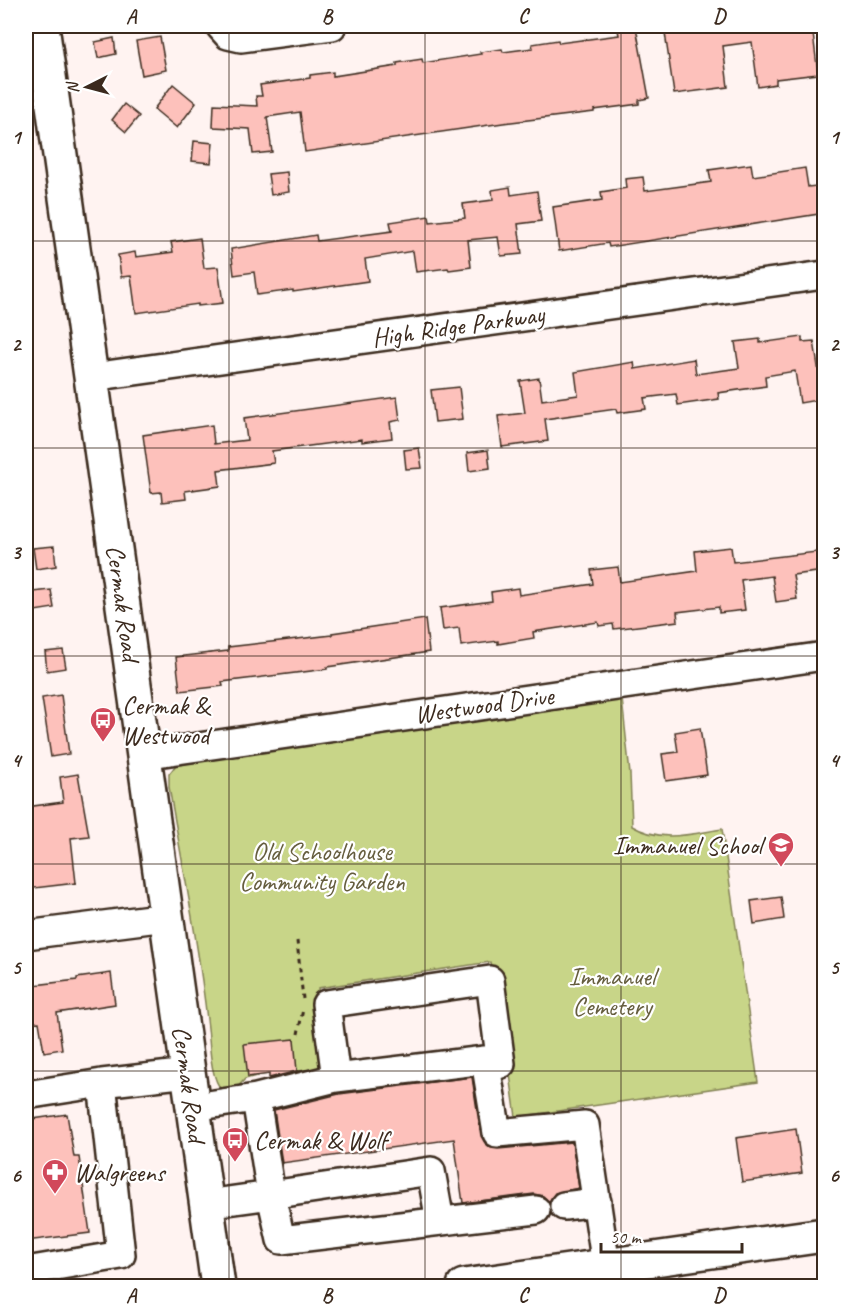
<svg xmlns="http://www.w3.org/2000/svg" width="850" height="1312" viewBox="0 0 850 1312" font-family="Caveat,sans-serif">
<style>
.green{fill:#c8d588;stroke:#828053;stroke-width:1.5}
.building{fill:#fdc1bb;stroke:#3b2a1e;stroke-width:1.5}
.lines{fill:none;stroke-linecap:round;stroke-linejoin:round}
.minor-casing{stroke:#3b2a1e;stroke-width:32}
.major-casing{stroke:#3b2a1e;stroke-width:38}
.path{stroke:#3b2a1e;stroke-width:3;stroke-dasharray:4.5 4.5;stroke-linecap:butt}
.minor{stroke:#fff;stroke-width:27}
.major{stroke:#fff;stroke-width:33}
.grid{fill:none;stroke:#3b2a1e;stroke-width:1.5;stroke-opacity:0.55}
.labels{text-anchor:middle;dominant-baseline:central;stroke-width:4.5;stroke-linejoin:round;paint-order:stroke}
.street-label{font-size:26px;fill:#3b2a1e;stroke:#fff}
.poi-label{font-size:26px;fill:#3b2a1e;stroke:#fff;text-anchor:start}
.park-label{font-size:26px;fill:#655d3e;stroke:#fff}
.neatline{fill:none;stroke:#3b2a1e;stroke-width:2}
.grid-label{font-size:20px;text-anchor:middle;font-weight:bold;fill:#3b2a1e}
</style>
<rect width="100%" height="100%" fill="#fff3f1"/>
<filter id="ink" filterUnits="userSpaceOnUse"><feTurbulence type="fractalNoise" baseFrequency=".0167" numOctaves="2"/><feDisplacementMap in="SourceGraphic" scale="12" xChannelSelector="R" yChannelSelector="G"/><feConvolveMatrix kernelMatrix="1 2 1 2 8 2 1 2 1" color-interpolation-filters="sRGB"/></filter>
<g filter="url(#ink)">
<path class="green" d="M622,699l8,75 2,52c29,17 58,8 90,3l36,253 -242,35 -10,-71 -16,-84 -172,26 8,80 -66,7 -15,4 -10,11h-13c-12,-12 -12,-46 -14,-62 -9,-81 -25,-161 -39,-241v-13l7,-9z"/>
<path class="building" d="M664,26h148l6,48 -42,5v5l-18,3 -6,-45 -29,4 5,41 -54,7z
M636,27l13,71 -10,2v4l-45,6v2l-91,11 -198,29 -5,-40 -33,5 5,35 -19,2 -3,-25 -37,-2 1,-23 43,2 -1,-10h6l-2,-11 50,-7v-3l23,-3v4l64,-10v-3l25,-4 1,4 58,-9 -1,-2 22,-3 1,3 30,-4 -1,-4 26,-4 1,3 60,-8 -1,-5z
M160,37l6,33 -24,5 -6,-34z
M114,38l2,16 -18,4 -3,-16z
M173,84l23,19 -19,25 -23,-19z
M124,104l15,12 -13,16 -14,-12z
M194,141l19,2 -2,20 -19,-2z
M751,164l2,12 52,-8 3,19 17,-2v28l-216,34 -1,-4 -49,8 -6,-44 49,-7 -1,-8 25,-4 -1,-9 18,-2 2,14 66,-9 -2,-12z
M287,172l2,20 -18,3 -3,-21z
M510,187l1,8 26,-4 4,30 -23,3 4,30 -21,2 -3,-19 -30,3 3,27 -22,3 -1,-2 -32,4 -3,-21 -48,8 3,22 -75,11v-2l-36,5 -3,-23 -20,3 -3,-26 85,-14 1,6 75,-10 -2,-9 39,-6 1,6 35,-4 -2,-14 30,-4 -1,-10z
M200,238l4,30 14,-1 5,36 -25,3v-2l-62,9 -5,-37 -10,1 -3,-22 17,-3 1,5 37,-5 -2,-10z
M802,337v5l12,-1 9,58 -23,4 -5,-32 -30,5 1,10 -48,7 1,6 -41,6 -2,-11 -32,4 2,11 -29,4 -1,-4 -71,10 3,22 -46,6 -4,-31 27,-3 -5,-32 19,-3 3,22 36,-5 -3,-23 59,-10 1,7 59,-10 2,15 43,-6 -4,-26 25,-3v4z
M459,387l4,32 -28,3 -4,-32z
M397,397l3,23 -10,2 2,16 -30,4v-3l-90,12 2,12 -56,7 2,16 -35,5 1,8 -24,3 -1,-10 -10,1 -8,-58 69,-10 2,19 33,-4 -3,-22z
M419,448l3,20 -16,1 -2,-19z
M488,450l2,18 -21,3 -2,-18z
M54,546l2,20 -20,3 -3,-21z
M731,547l2,15 92,-11v20l-32,4 4,24 -21,3 -4,-26 -31,4 4,30 -26,3v-6l-42,5 1,9 -64,8 -1,-5 -14,2 -1,-4 -65,10 1,6 -36,6v-3l-37,5 -2,-18 -16,2 -3,-22 52,-7 -1,-9 27,-4 1,7 74,-11 -2,-14 27,-3 2,15 77,-11 -2,-20z
M51,590l3,18 -19,3 -2,-19z
M425,619l4,33 -102,15v2l-105,13 1,4 -43,5 -4,-34 52,-6v-4l104,-12v-2z
M63,650l3,18 -19,3 -2,-19z
M61,695l8,59 -18,3 -9,-59z
M700,728l7,47 -41,6 -4,-27 16,-2 -3,-20z
M78,774l11,62 -18,2 5,45 -50,6v-82l37,-5 -3,-25z
M781,897l3,22 -30,5 -3,-23z
M111,973l4,31 -58,9 5,36 -18,3 -5,-30 -13,1v-37l51,-6v-2z
M294,1039l3,32 -28,7v-4l-21,3 -4,-33z
M472,1077l9,59 4,7 6,5 7,1 74,-7 7,46 -24,5 -6,9 -6,-6 -9,-2 -71,9 -9,-64 -172,24 -8,-53 65,-16z
M67,1114l7,43h5l11,76 -64,8v-121z
M796,1129l6,44 -60,9 -6,-44z"/>
<g class="lines">
<g class="minor-casing">
<path id="minor" d="M220,26l8,9 13,3 91,-12
M92,377l732,-102
M143,755l681,-99
M26,935l140,-18
M336,1078l-10,-74 164,-24 11,84 -15,5
M102,1083l86,-10
M26,1095l76,-12 19,172 -95,16
M256,1098l80,-20 149,-18 12,73 88,-8 21,141
M193,1107l63,-9 15,97 -65,9
M564,1206l33,-4
M440,1221l-9,-50 -160,24 10,45 255,-30"/>
</g>
<g class="major-casing">
<path id="major" d="M42,26l176,1260
M464,1286l360,-51"/>
</g>
<path class="path" d="M297,941l6,58
M298,1034l5,-25"/>
<use href="#minor" class="minor"/>
<use href="#major" class="major"/>
</g>
</g>
<path class="grid" d="M229,26v1260M425,26v1260M621,26v1260M26,241h798M26,448h798M26,656h798M26,864h798M26,1071h798"/>
<defs>
<g id="bus-pin" transform="scale(1.35)"><path d="M0 17L-7.5 6A9.5 9.5 0 1 1 7.5 6Z" fill="#d1495b" stroke="#fff"/><path d="M-5-6H5V4H4V6H2V4H-2V6H-4V4H-5ZM-3.5-4V0h7V-4ZM-3.5 1.2v1.5H-2V1.2ZM2 1.2v1.5H3.5V1.2Z" fill="#fff"/></g>
<g id="school-pin" transform="scale(1.35)"><path d="M0 17L-7.5 6A9.5 9.5 0 1 1 7.5 6Z" fill="#d1495b" stroke="#fff"/><path d="M0-5L7-2L0 1L-7-2ZM-4 1L0 2.5L4 1V4Q0 6-4 4Z" fill="#fff"/></g>
<g id="pharmacy-pin" transform="scale(1.35)"><path d="M0 17L-7.5 6A9.5 9.5 0 1 1 7.5 6Z" fill="#d1495b" stroke="#fff"/><path d="M-2-6h4v4h4v4h-4v4h-4v-4h-4v-4h4Z" fill="#fff"/></g>
</defs>
<g fill-rule="evenodd">
<use href="#bus-pin" x="103" y="720"/>
<use href="#school-pin" x="781" y="845"/>
<use href="#bus-pin" x="235" y="1140"/>
<use href="#pharmacy-pin" x="55" y="1172"/>
</g>
<g class="labels">
<g class="street-label">
<text transform="translate(458 326) rotate(-8)">High Ridge Parkway</text>
<text transform="translate(123 603) rotate(82)">Cermak Road</text>
<text transform="translate(484 705) rotate(-8)">Westwood Drive</text>
<text transform="translate(189 1084) rotate(82)">Cermak Road</text>
</g>
<g class="poi-label">
<text x="122" y="705">Cermak &amp;<tspan x="122" dy="30">Westwood</tspan></text>
<text x="762" y="845" text-anchor="end">Immanuel School</text>
<text x="254" y="1140">Cermak &amp; Wolf</text>
<text x="74" y="1172">Walgreens</text>
</g>
<g class="park-label">
<text x="322" y="851">Old Schoolhouse<tspan x="322" dy="30">Community Garden</tspan></text>
<text x="612" y="976">Immanuel<tspan x="612" dy="30">Cemetery</tspan></text>
</g>
</g>
<rect width="850" height="1312" fill="none" stroke="#fff" stroke-width="66"/>
<g transform="translate(87 87) rotate(264)" stroke="#ffffff" stroke-width="4.5" paint-order="stroke">
<path d="M0-4.5L10 22L0 15L-10 22Z" fill="#3b2a1e"/>
<text y="-9" font-size="16" font-weight="bold" text-anchor="middle" fill="#3b2a1e">N</text>
</g>
<path d="M601 1243v9h141v-9" fill="none" stroke="#3b2a1e" stroke-width="3"/>
<text x="610" y="1243" font-size="18" fill="#3b2a1e" stroke="#ffffff" stroke-width="4.5" paint-order="stroke">50 m</text>
<rect x="33" y="33" width="784" height="1246" class="neatline"/>
<g class="grid-label">
<text x="131" y="23">A</text>
<text x="327" y="23">B</text>
<text x="523" y="23">C</text>
<text x="719" y="23">D</text>
<text x="16" y="144">1</text>
<text x="834" y="144">1</text>
<text x="16" y="351">2</text>
<text x="834" y="351">2</text>
<text x="16" y="559">3</text>
<text x="834" y="559">3</text>
<text x="16" y="767">4</text>
<text x="834" y="767">4</text>
<text x="16" y="974">5</text>
<text x="834" y="974">5</text>
<text x="16" y="1182">6</text>
<text x="834" y="1182">6</text>
<text x="131" y="1302">A</text>
<text x="327" y="1302">B</text>
<text x="523" y="1302">C</text>
<text x="719" y="1302">D</text>
</g>
</svg>
